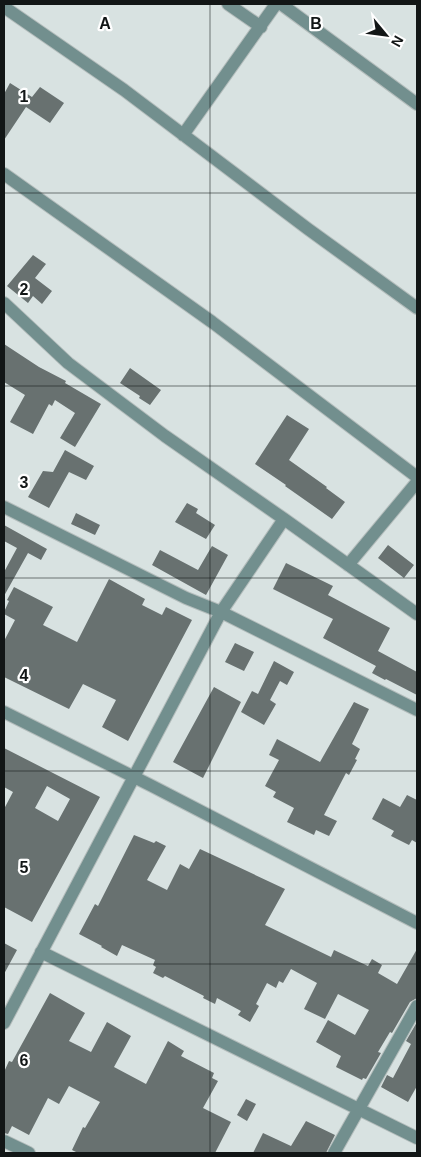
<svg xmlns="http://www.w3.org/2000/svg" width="421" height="1157" viewBox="0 0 421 1157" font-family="Helvetica,sans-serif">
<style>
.building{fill:#687170;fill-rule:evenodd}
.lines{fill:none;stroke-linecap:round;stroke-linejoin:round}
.minor-casing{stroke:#b4bdbc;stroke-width:14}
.minor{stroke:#728f8e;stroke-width:12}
.grid{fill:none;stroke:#121616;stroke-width:1;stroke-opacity:0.55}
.grid-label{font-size:16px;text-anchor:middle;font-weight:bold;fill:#121616;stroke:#fff;stroke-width:4.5;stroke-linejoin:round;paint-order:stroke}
</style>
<rect width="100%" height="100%" fill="#d8e2e1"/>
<path class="building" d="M10,83l22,14 8,-10 24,16 -14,20 -24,-16 -22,33v-46z
M33,255l13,9 -11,14 17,13 -10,13 -9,-8 -5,7 -21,-17z
M4,344l35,23 27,14 -1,2 36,21 -26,43 -15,-9 15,-25 -20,-13 -3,6 -3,-2 -16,30 -23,-12 15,-27 -21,-13z
M130,368l31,22 -11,15 -11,-7 1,-2 -20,-13z
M287,415l22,14 -20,31 38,27 -1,1 19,14 -13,17 -47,-33 1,-1 -31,-21z
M65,450l29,16 -8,14 -17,-8 -20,36 -21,-11 15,-26 10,1z
M187,503l11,6 -2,4 19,12 -9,14 -31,-17z
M76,513l24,12 -5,10 -24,-11z
M4,525l43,24 -6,11 -13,-7 -24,43v-24l13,-24 -13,-7z
M388,545l26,20 -10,13 -26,-20z
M212,546l16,9 -22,40 -54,-30 8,-15 38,20z
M286,563l47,23 -5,9 62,33 -12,23 39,21v23l-31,-16 -1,1 -13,-7 4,-7 -53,-28 10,-19 -60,-30z
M109,579l36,20 -3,6 20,10 4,-8 26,13 -64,121 -26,-14 14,-27 -33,-16 -14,25 -65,-32v-36l11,-21 -11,-6v-2l5,-11 -2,-1 7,-13 39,20 -10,18 34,17z
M235,643l19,9 -10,19 -19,-9z
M274,661l20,11 -7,13 -7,-4 -10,19 6,4 -12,21 -23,-13 11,-21 6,3z
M214,687l27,15 -38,76 -30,-16z
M354,702l15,7 -17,35 8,5 -5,10 2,1 -8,15 -3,-2 -22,42 13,6 -8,15 -13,-6 -2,5 -27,-13 7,-14 -21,-11 3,-5 -11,-6 14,-26 -10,-5 8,-16 43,23z
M4,748l96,49 -68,125 -28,-15v-98l9,-17 -9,-5zM47,786l23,13 -12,22 -23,-13z
M407,795l10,5v43l-5,-3 -3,5 -18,-9 3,-5 -22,-12 11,-21 17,9z
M134,835l20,8 2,-2 10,5 -19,34 20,10 13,-26 9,5 11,-20 85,40 -20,36 66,32 3,-7 34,16 4,-7 10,6 -4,8 19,11 20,-35v49l-7,4 -18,31 -2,-1 -12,20 3,1 -15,26 -3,-1 -1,2 -26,-13 5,-11 -25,-14 12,-22 27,15 14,-25 -31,-16 -13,25 -21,-10 13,-26 -26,-14 -8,14 -4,-2 -3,7 -9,-5 -11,21 3,2 -9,16 -12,-7 3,-4 -24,-13 -2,6 -12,-6 1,-2 -39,-20 -2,2 -10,-5 3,-6 -3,-2 2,-5 -33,-15 -5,11 -16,-9 1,-1 -23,-12 16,-30 3,2z
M4,943l13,7 -13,24z
M50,993l35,20 -16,28 22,11 16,-30 24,14 -17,31 32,17 22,-43 16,10 -3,5 33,17 -2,5 6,3 -15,27 28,14 -16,31h-137l-6,-3 11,-23 2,1 15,-26 -31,-16 -10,18 -11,-6 -19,37 -17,-9 -4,8 -4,-1v-61l5,-11 3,1z
M417,1022v64l-9,16 -27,-15 6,-12 6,3 18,-34 -5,-3z
M246,1099l10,5 -9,17 -10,-6z
M306,1121l29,14 -9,18h-73l10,-20 28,13z"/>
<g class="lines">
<g class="minor-casing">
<path id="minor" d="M228,4l33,23
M281,4l136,100
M4,7l120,83 184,139 109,79
M183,135l93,-131
M4,174l208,148 205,155
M4,303l64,60 97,73 119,83 133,95
M4,507l182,91 35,14 196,98
M348,565l69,-83
M4,712l148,74 265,137
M41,952l376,186
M4,1023l217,-411 63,-93
M4,1141l25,12
M334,1153l83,-147"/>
</g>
<use href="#minor" class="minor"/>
</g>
<path class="grid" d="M210,4v1149M4,193h413M4,386h413M4,578h413M4,771h413M4,964h413"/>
<g class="grid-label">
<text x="105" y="29">A</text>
<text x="316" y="29">B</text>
<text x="24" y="102">1</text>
<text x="24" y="295">2</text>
<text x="24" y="488">3</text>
<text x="24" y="681">4</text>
<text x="24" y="873">5</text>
<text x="24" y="1066">6</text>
</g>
<rect width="421" height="1157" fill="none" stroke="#121616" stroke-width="10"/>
<g transform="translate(386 35) rotate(119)" stroke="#ffffff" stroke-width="4" paint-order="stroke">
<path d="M0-4L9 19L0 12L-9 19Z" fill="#121616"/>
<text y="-8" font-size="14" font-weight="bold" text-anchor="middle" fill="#121616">N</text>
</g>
</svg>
